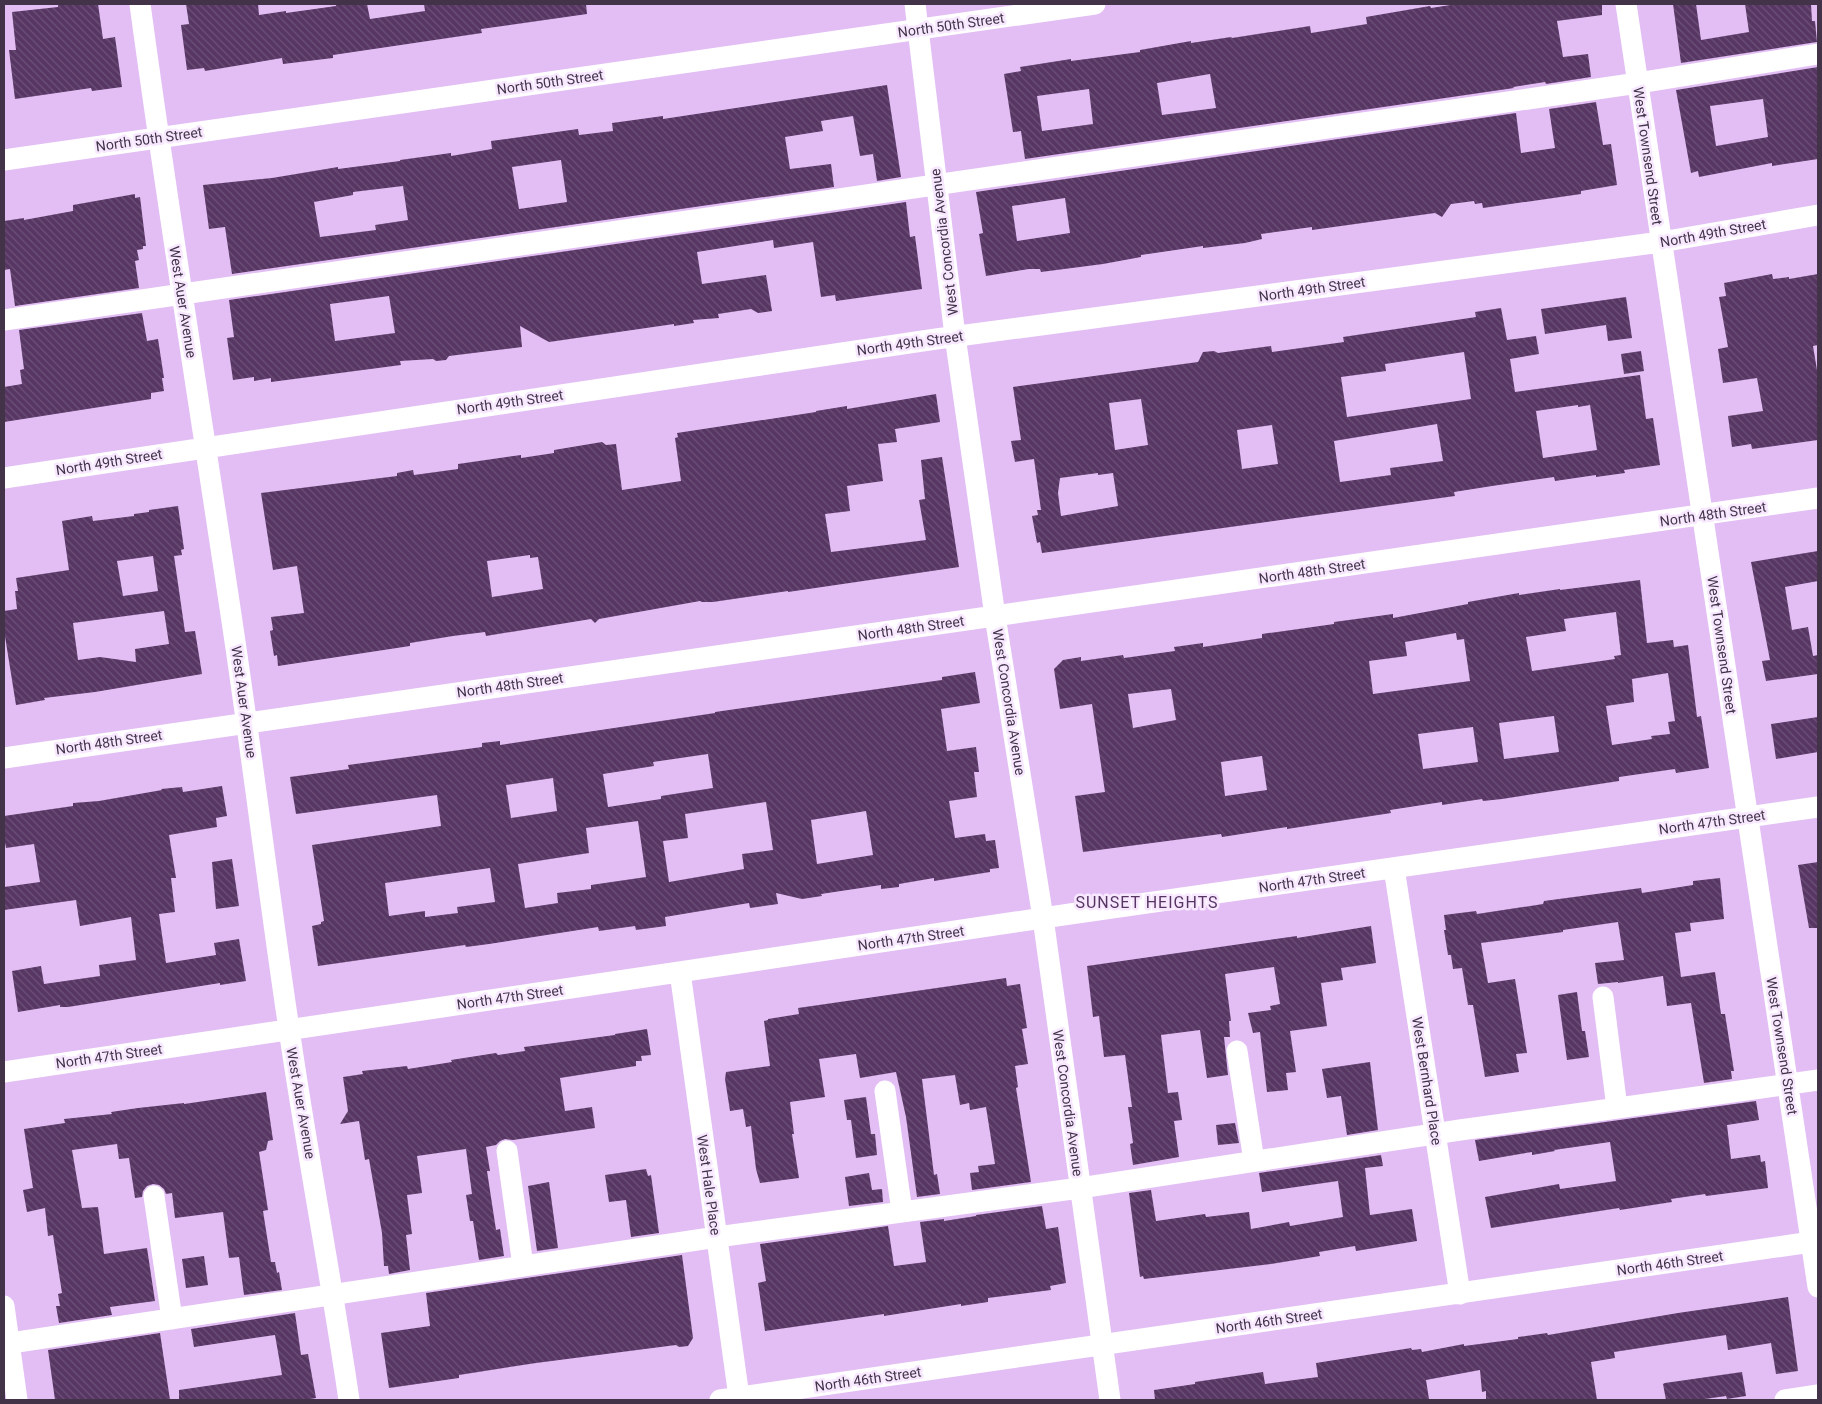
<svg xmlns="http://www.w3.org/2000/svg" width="1822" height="1404" viewBox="0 0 1822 1404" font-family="Roboto,sans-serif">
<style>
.building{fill:url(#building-back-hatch);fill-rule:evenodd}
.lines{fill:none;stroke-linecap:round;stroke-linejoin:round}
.minor{stroke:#fff;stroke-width:21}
.labels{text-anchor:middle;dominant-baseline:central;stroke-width:5;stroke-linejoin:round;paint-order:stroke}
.street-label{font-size:14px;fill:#423348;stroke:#f8e8ff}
.quarter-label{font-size:16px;letter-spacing:1px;fill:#563563;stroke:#f8e8ff}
</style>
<defs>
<pattern id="building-back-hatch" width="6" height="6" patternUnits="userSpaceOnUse" patternTransform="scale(1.25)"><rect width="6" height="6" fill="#573664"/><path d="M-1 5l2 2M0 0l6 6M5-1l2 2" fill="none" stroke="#6d5278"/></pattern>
</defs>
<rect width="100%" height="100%" fill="#e3bef4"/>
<path class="building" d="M58,4h40l5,35 12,-2 7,50 -30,4 -1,-3 -76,11 -6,-49h7l-4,-38 46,-5z
M186,4h72l1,11 27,-4v2l50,-7v-2h31l3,15 55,-8 -1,-7h162l1,10 -106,15 1,4 -149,22v3l-50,6 -1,-6 -77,13 -1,-3 -17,2 -6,-45 8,-1z
M1457,4h145v11l-45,6 6,36 25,-3 3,23 -45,7 -1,-2 -32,5 1,1 -489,71 -4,-28 -8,1 -9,-58 17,-3 -1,-4 51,-8v2l69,-9v-2l51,-9v2l40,-6 1,1 78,-12 1,7 56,-9 -1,-7 64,-11 1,2zM1210,74l6,34 -54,7 -5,-32zM1089,89l4,35 -51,7 -5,-35z
M1673,4h23l5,36 48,-8 -4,-28h66l1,17h3l2,21 -136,21z
M1818,67v92l-46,7v-3l-73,14 -1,-6 -7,2 -15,-83zM1763,99l5,38 -52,9 -6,-40z
M887,85l14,92 -24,4 -4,-27 -13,2 -7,-40 -32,5 2,10 -38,6 5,32 41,-5 3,23 -602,87 -7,-47 -16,2 -6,-44 69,-7 66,-11v2l62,-8v-1l51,-7v3l41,-7 -1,-8 87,-12 1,6 34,-4 -1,-8 51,-7v3zM561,160l6,42 -48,7 -7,-42zM403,186l5,34 -33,5 1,5 -56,7 -6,-35 39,-7v-3z
M1596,102l7,43 8,-1 6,41 -36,6v3l-98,14 -1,-5 -7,1 -1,-3 -23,3 -9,13 -7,-4 -123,17v-3l-51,7 1,5 -17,4 -42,5v-2l-62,9v2l-38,7 -62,8 -1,-3h-11l-43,7 -7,-42 4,-1 -7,-41 540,-79 5,40 34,-5 -6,-39zM1065,198l5,35 -53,8 -5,-35z
M135,194v4l5,-1 6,49h-3v3l-6,1 2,10 -4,1 4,27 -124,18 -5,-37 -6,1v-49l20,-3v2l49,-9v-6z
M906,202l4,35 5,-1 7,53 -86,12 -1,-6 -14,2 -8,-55 -39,6 -1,-8 -76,12 5,32 64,-9 6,36 -14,2 -7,-4 -33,5 1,4 -26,2 1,3 -20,3v-2l-125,18 -29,-16 2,21 -73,9 -3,4 -10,1 -3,-2 -33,2 1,4 -130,17v-4l-17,3v-4l-21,3 -6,-42 7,-1 -5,-37zM389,296l6,37 -60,8 -5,-37z
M1772,274l1,5 16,-2v2l29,-5v71l-5,1 5,30v64l-66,9 -1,-5 -19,3 -4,-31 35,-5 -6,-33 -34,5 -5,-34 10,-2 -9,-50 7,-1 -2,-13z
M1626,297l6,41 -24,3 -2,-16 -61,9 -4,-25z
M1501,308l6,32 29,-4 3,18 -29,5 5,33 125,-17 6,44 7,-1 7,47 -36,5 1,3 -29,4v-2l-41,6 -1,-4 -62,9 -38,6 1,4 -413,57 -2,-11 -3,1 -5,-27 6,-1 -1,-5h4l-7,-51 -19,3 -4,-21 10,-1 -8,-53 185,-25 5,-10 11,-1 4,2 53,-7 1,6 72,-10 -1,-5 133,-20 -1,-5zM1464,352l7,47 -124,18 -6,-40 45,-6 -1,-7zM1141,399l7,46 -33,5 -6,-47zM1578,405v2l12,-2 7,45 -54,8 -7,-47zM1437,424l6,37 -53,7 1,7 -51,7 -6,-41zM1272,425l6,39 -36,5 -5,-39zM1098,473v2l15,-2 5,33 -57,10 -3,-23 2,-15z
M142,313l5,28 11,-2 6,39h-2l2,13 -13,2v6l-147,23v-35l18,-3 -2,-14 4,-1 -5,-39z
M1641,351l3,20 -20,3 -3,-20z
M936,394l4,28 -45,7 2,13 -19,2 5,37 -36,5 3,25 -25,3 6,38 95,-12 -7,-40 6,-1 -4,-39 21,-3 17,110 -171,25v-1l-75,11h-11l-2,-1 -101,18 -4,4 -4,-4 -105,17 -1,-4 -32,4 -43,7v3l-132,20 -1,-11 -3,1 -4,-25 3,-1 -2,-13 33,-4 -7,-47 -24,4 -12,-77 136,-17v-3l16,-3 1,5 44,-6v-5l63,-9v3l33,-5v-3l48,-8 4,3 10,-1 6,46 59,-9 -6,-43 3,-1 -1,-4 139,-21v-1l31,-5v3zM530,555v3l8,-1 5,32 -51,8 -5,-36z
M178,506l6,43 -3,1 1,5 -8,1 11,76 10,-1 7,43 -107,18 -51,6 1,2 -29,5 -12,-75v-19l13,-2 -2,-18h3l-2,-13 53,-8 -7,-49 30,-5 1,5 41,-5v-2l15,-2v-2zM153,556l5,35 -35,5 -6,-35zM164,611l5,33 -34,5 1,13 -36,-5 -22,3 -5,-37z
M1818,551v30l-33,6 7,43 16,-3 5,29 5,-1v19l-52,7 -4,-20 8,-1 -19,-98z
M1640,580l7,63 26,-3 1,7 14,-2 9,72 4,-1 8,52 -33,5 -1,-4 -56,8v4l-117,18 -19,2 -1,-2 -40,6v-3l-52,8 1,3 -104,16v-2l-65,10 -1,-3 -138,18 -8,-56 30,-4 -13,-88 -32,5 -6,-40 9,-9 18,-3v4l42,-6 1,3 51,-7 -1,-4 29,-4v4l59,-9v-4l72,-10v-2l59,-8v4l75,-14v-2l51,-9v2l41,-6v1zM1616,612l5,43 -7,1 1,3 -83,12 -6,-34 40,-6 -2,-12zM1456,633l1,7 7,-1 6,42 -97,13 -4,-33 38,-5 -2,-14zM1668,673l7,48 -7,1 2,12 -19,2 1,3 -40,6 -6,-39 28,-4 -2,-23zM1171,689l5,31 -43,8 -5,-34zM1554,716l5,36 -55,7 -5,-36zM1473,727l5,35 -55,7 -5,-35zM1262,756l5,34 -42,6 -4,-34z
M975,672l5,31 -39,6 6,42 29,-4 3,25h-5l3,25 -28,4 6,37 30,-4 1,7 9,-1 4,28 -9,1v3l-56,9v-3l-35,6v3l-18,2v-4l-60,9 1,2 -20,3 -26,-6 2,11 -28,4 -1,-5 -84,14 1,9 -30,4 -1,-4 -36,5 -1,-4 -109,17 -23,3 -1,-2 -147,21 -6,-40 9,-2v-2l3,-1 -12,-76 129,-19 -4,-31 -141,19 -6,-37 59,-8 -1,-4 134,-18v-4l18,-2v4l215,-32v-1l227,-32v-3zM708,754l5,34 -52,8v3l-53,8 -5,-33 51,-8 -1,-4zM553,778l4,33 -46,7 -5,-33zM766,802l7,48 -31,4 2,15 -75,13 -6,-41 25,-3 -3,-24zM866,811l7,44 -56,9 -6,-44zM638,821l8,56 -55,8v4l-34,4 1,10 -33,5 -7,-44 71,-11 -3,-25zM490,868l5,34 -38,5 1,6 -33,4v-6l-36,5 -4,-33z
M1818,717v35l-42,7 -5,-35z
M222,786l5,30 -11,2 1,9 -48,8 7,43h-5l4,34 -16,2 7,49 50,-8 -2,-12 25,-4 7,42 -26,4v-2l-152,24h-8v-2l-42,7 -6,-41 29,-5 3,18 56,-8 -1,-11 37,-5 -5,-43 -51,9 -4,-26 -72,10v-23l36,-5 -6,-38 -28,4 -2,-11v-21l69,-10v-3l26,-2 63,-11 -1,-1 21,-2 1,5z
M232,859l7,47 -23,3 -4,-47z
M1818,862v66h-9l-11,-63z
M1720,878l4,41 -34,4 1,8 -16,2 6,44 34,-5 6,42h4l9,57h-3l1,8 -28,4 -13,-80 -24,3 -4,-30 -45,7v-1l-20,2 -3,-21 29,-3 -6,-38 -55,8v2l-82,11 7,40 27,-4 12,74 -11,1 3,18 -34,5 -12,-72h-5l-6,-37 -9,1 -2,-14h-3l-4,-25h2l-2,-15 32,-4 1,3 66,-10 1,-3 97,-13 1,5 51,-8v-4z
M1371,926l5,37 -35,5 2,12 -22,3 6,43 -37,5 6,41 -10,1 2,17 -21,2 -7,-60 -7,1 -5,-20 23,-3 -1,-4 10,-2 -6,-37 -49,7 6,47h-2l1,16h-6l4,38 -21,3 -7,-48 -39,5 7,58 10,-1 4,28 -8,1 5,36 -46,8 -3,-21 3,-1 -5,-36h4l-7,-52 -21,2 -5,-41 -6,1 -6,-51 210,-30v2z
M1006,978l1,8 13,-2 7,44 -5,1 6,35 -13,2 3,21 -2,1 15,94 -59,8 -2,-17 9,-1 -1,-6 17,-2 -9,-57 -16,3 -1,-7 -9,2 -5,-30 -33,4 12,96 3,-1 3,20 -23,3 -11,-80 -10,-45 -36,6 -4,-24 -37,5 6,38 -35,5 4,32h-2l7,44 -39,5 -4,-14 -5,-43 -5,1 -3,-18 -13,2 -5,-32 1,-7 44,-6 -6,-45 4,-1v-1l31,-5 -1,-6z
M1577,992l5,39h3l4,26 -22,3 -9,-65z
M647,1029l4,26 -10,1 1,5h-6v5l-76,12 5,33 27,-4 3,21 -82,12 -8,-1 -5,2 -4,4 -10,2 4,24h-3l9,59 4,-1 4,27 -25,4 -6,-39h-3l-4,-26 6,-1 -6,-45 -49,7 5,37 -15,2 5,39 -6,1 4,35 -21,4 -1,-8h-4l-2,-33 -13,-74 -4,1 -6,-39 -19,3 8,-13 -5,-34 20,-3 -1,-3 45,-5 1,3 44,-7 -1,-2 45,-7 2,2 27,-4 -1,-4 91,-12v-1z
M1370,1062l8,68 -31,5 -6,-39 -14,2 -5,-29z
M266,1092l7,48 -5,1 -2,9 -7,2 9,58 -5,1 8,51h4l2,11 2,-1 3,18 -38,5 -5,-38 -10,1 -6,-46 -48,6 -3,-25 -6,1 -2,-5 -5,-4 -6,-1 -6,2 -4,5 -1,6 -7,1 -6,-40 -10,1 -2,-15 -45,6 10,58 16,-1 6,47 43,-6 8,53 -45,6 2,8 -53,8 -3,-17h4l-2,-12 4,-1 -9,-58 -5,1 -3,-28 -18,4 -4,-22 10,-2 -9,-59 41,-6 -1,-4 48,-5 -1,-2 27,-4 46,-5v1z
M866,1097l5,37h4l2,21 -21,3 -5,-38h-4l-3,-20z
M1756,1101l3,19 -32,5 4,34 29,-4 1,7 4,-1 3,27 -62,8 -1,-2 -34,5 1,3 -52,8 -1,-2 -128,20 -6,-31 74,-13 1,5 56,-8 -6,-39 -56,8 1,1 -23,4v-3l-53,9 -4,-21z
M1235,1123l4,20 -21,2 -2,-20z
M1381,1155l2,11 -18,2 5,47 42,-6 5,32 -61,10 -1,-5 -36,6 1,4 -49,8 -127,15 -1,-3 -3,1 -11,-84 22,-3 5,31 49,-7 1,3 43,-5 2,17 38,-7 1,4 53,-9 -5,-36 -76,11 -3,-19z
M646,1169l2,7 3,-1 8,58 -28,4 -5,-37 -17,2 -4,-27z
M869,1173l3,17 10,-1 1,13 -34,4 -4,-29z
M549,1182l9,66 -21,3 -9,-65z
M1042,1206l4,23 12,-2 8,56 -16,3 1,4 -63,8v4l-27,4v-2l-77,12v-2l-119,17 -7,-48 8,-2 -6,-37 128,-18 6,40 32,-4 -6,-40 24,-3v2l32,-5v-1z
M682,1255l11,83 -5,8 -9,1 -3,-2 -140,18 -77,12v3l-70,10 -8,-55 49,-7 -4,-33z
M204,1256l4,29 -22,3 -4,-29z
M1788,1297l10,74 -22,3 -5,-31 -43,7 -2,-15 -112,17 1,6 -24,4 6,38h-111v-9l-4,1 -2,-22 -54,10 3,19 -12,1h-262l-1,-10 41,-6v-2l68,-10 2,12 53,-7 -2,-14 95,-15 1,2 9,-1 1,3 42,-8v2l54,-7v-2l29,-4 1,2 130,-22z
M295,1313l6,42 7,-1 8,44 -11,2h-126v-10l103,-15 -7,-40 -81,12 -3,-18z
M160,1333l10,67h-115l-7,-50z
M1742,1372l4,24 -19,3 -1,-3 -28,4h-32l-3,-16 2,-1z"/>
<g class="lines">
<path class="minor" d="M140,4c28,208 62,416 93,624 20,134 36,268 56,401 18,124 42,247 60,371
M915,4l40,332 40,280 48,302 67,482
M1626,4l192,1283
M4,160l1091,-156
M4,320l1634,-237 180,-29
M4,478l932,-139 725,-97 157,-27
M4,758l1814,-260
M1394,868l66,426
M680,972l59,425
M1603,997l14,111
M1237,1051l17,110
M4,1072l1066,-158 748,-107
M885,1091l17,121
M507,1151l16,115
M154,1196l18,123
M4,1306l13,94
M4,1344l713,-107 363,-49 380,-58 358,-50
M720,1400l1098,-159
M1785,1400l33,-5"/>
</g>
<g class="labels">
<g class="street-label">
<text transform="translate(951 25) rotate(-8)">North 50th Street</text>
<text transform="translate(550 82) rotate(-8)">North 50th Street</text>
<text transform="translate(149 139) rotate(-8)">North 50th Street</text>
<text transform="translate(1648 156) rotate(82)">West Townsend Street</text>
<text transform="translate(1713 233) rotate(-10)">North 49th Street</text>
<text transform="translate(944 242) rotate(-97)">West Concordia Avenue</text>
<text transform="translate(1312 289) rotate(-8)">North 49th Street</text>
<text transform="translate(183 302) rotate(81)">West Auer Avenue</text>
<text transform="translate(910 343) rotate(-8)">North 49th Street</text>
<text transform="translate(510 402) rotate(-8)">North 49th Street</text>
<text transform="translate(109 462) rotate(-9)">North 49th Street</text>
<text transform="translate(1713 514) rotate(-8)">North 48th Street</text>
<text transform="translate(1312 571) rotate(-8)">North 48th Street</text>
<text transform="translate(911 628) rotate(-8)">North 48th Street</text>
<text transform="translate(1722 645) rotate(82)">West Townsend Street</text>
<text transform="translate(510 685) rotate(-8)">North 48th Street</text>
<text transform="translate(244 702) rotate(82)">West Auer Avenue</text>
<text transform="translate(1009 702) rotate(81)">West Concordia Avenue</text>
<text transform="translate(109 742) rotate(-8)">North 48th Street</text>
<text transform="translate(1712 822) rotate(-8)">North 47th Street</text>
<text transform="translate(1312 880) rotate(-8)">North 47th Street</text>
<text transform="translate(911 938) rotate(-8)">North 47th Street</text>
<text transform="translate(510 997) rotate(-8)">North 47th Street</text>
<text transform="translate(1782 1046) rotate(81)">West Townsend Street</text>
<text transform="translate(109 1056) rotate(-8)">North 47th Street</text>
<text transform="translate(1427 1081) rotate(81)">West Bernhard Place</text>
<text transform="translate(301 1103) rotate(80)">West Auer Avenue</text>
<text transform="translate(1068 1103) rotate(82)">West Concordia Avenue</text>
<text transform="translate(709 1185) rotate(82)">West Hale Place</text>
<text transform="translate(1670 1263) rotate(-8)">North 46th Street</text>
<text transform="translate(1269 1321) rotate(-8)">North 46th Street</text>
<text transform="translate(868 1379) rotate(-8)">North 46th Street</text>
</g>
<g class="quarter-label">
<text x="1147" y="902">SUNSET HEIGHTS</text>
</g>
</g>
<rect width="1822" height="1404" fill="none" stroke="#423348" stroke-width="10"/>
</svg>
